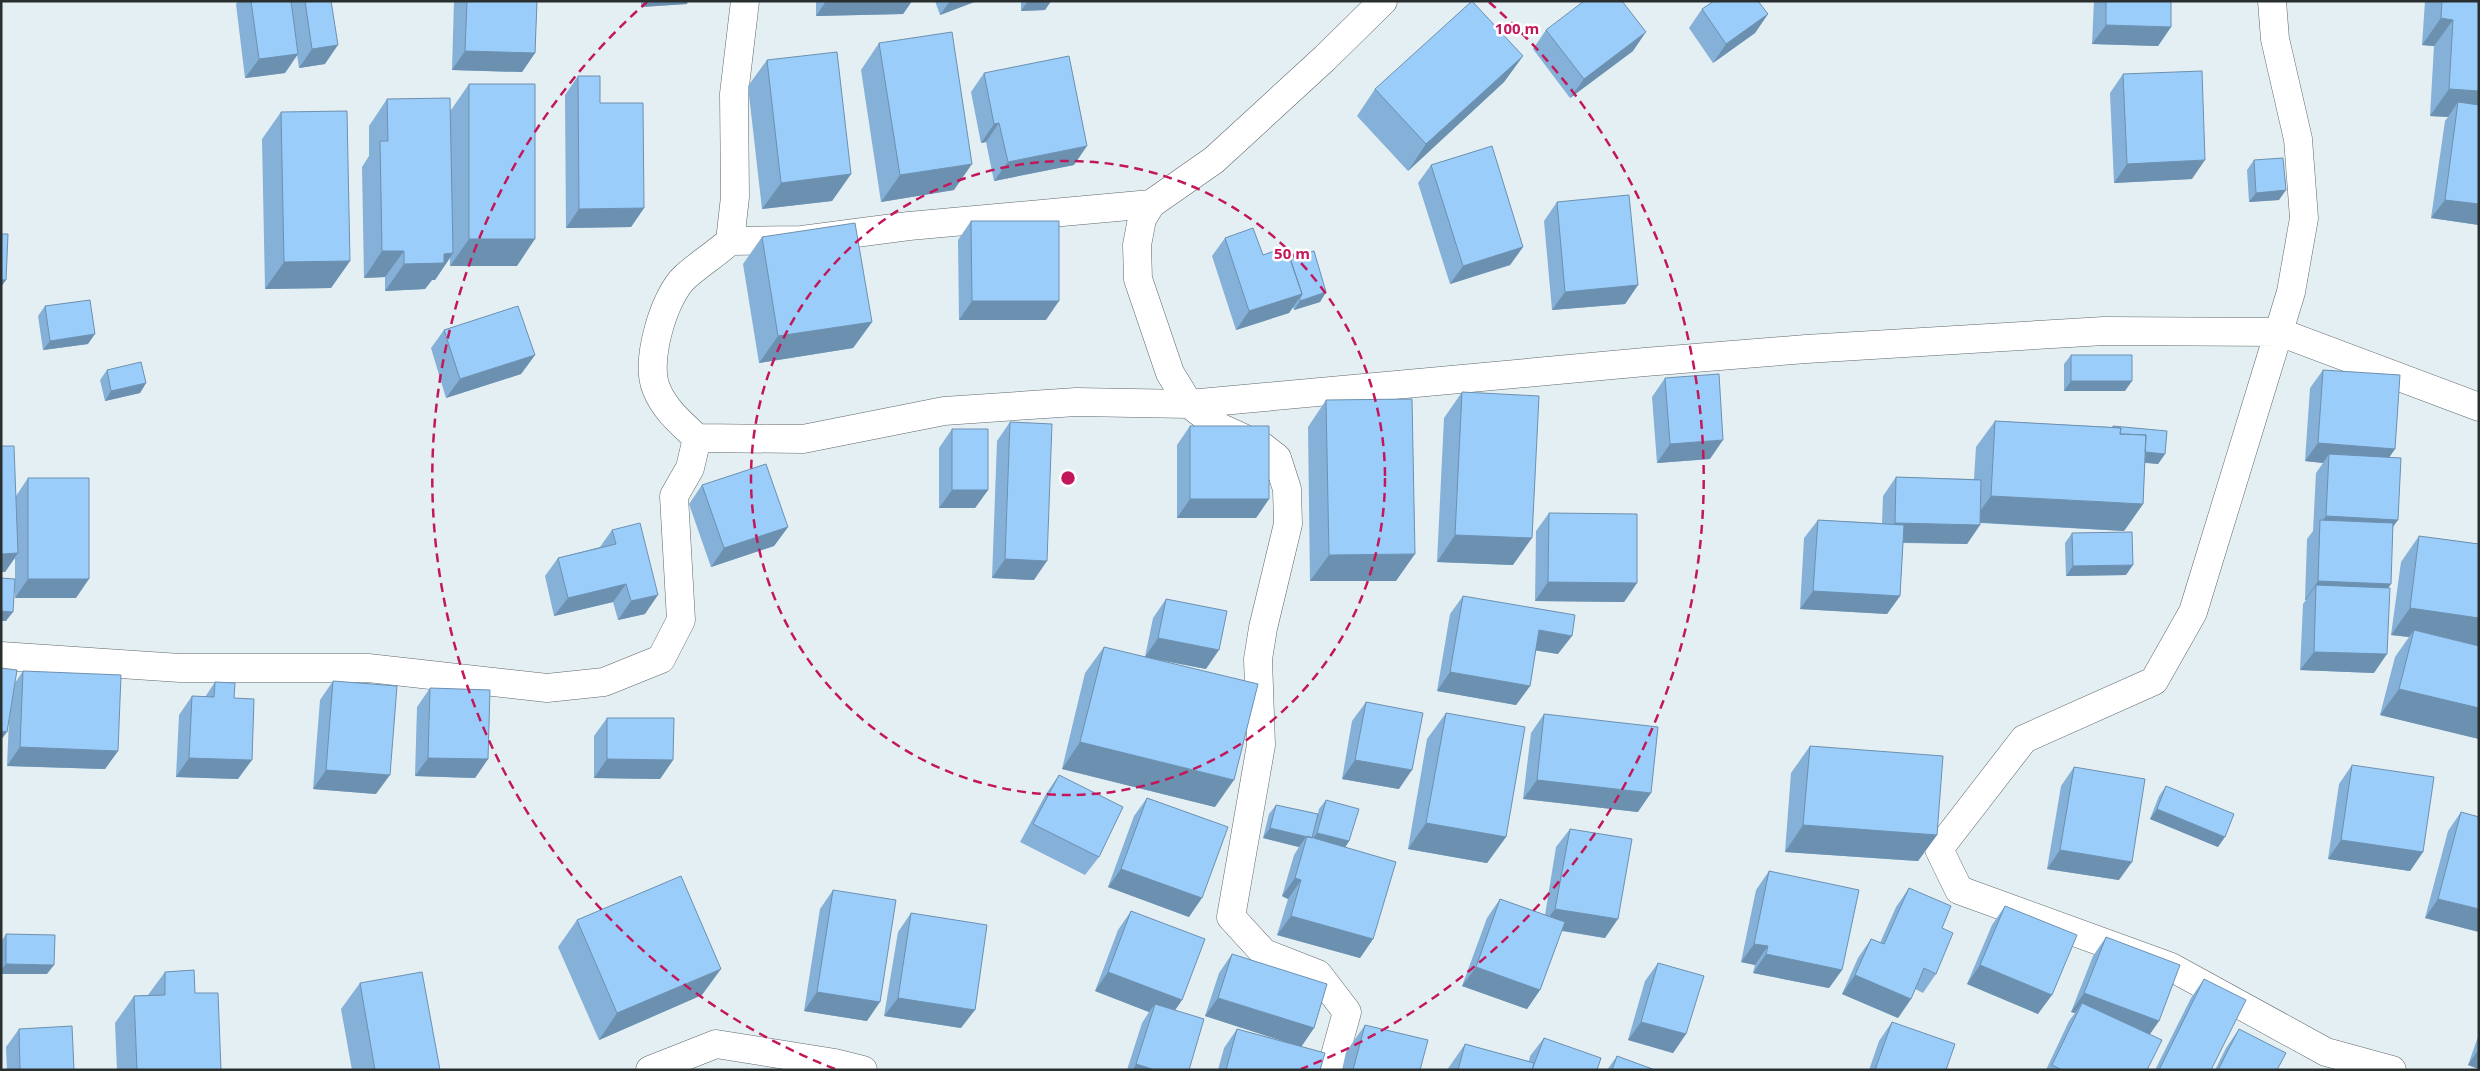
<svg xmlns="http://www.w3.org/2000/svg" width="2480" height="1071" viewBox="0 0 2480 1071" font-family="'Open Sans',sans-serif">
<style>
.lines{fill:none;stroke-linecap:round;stroke-linejoin:round}
.minor-casing{stroke:#5e676b;stroke-width:29}
.minor{stroke:#fff;stroke-width:28}
.wall{fill:#85b0d7}
.shaded-wall{fill:#6c90af}
.building{fill:#9bcdfa;stroke:#6c90af}
.ring{fill:none;stroke:#c2185b;stroke-width:2.5;stroke-dasharray:9 6}
.centre{fill:#c2185b;stroke:#fff;stroke-width:2.5}
.ring-label{font-size:15px;text-anchor:middle;font-weight:bold;fill:#c2185b;stroke:#fff;stroke-width:5;stroke-linejoin:round;paint-order:stroke}
</style>
<rect width="100%" height="100%" fill="#e4eff3"/>
<g class="lines">
<g class="minor-casing">
<path id="minor" d="M745,1l-11,93 1,103 -5,44 72,-1 107,-14 242,-22
M2272,1l3,38 23,100 6,79 -13,74 -98,320 -39,69 -130,58 -85,110 20,41 212,77 155,85 66,18
M730,241c-14,13 -31,23 -45,36 -21,19 -40,84 -29,111 8,21 25,35 41,50l106,1 141,-28 132,-9 113,2 456,-42 161,-13 298,-18 175,1 200,75
M1,656l179,12h188l179,20 57,-6 57,-23 20,-39 -7,-124 16,-28 7,-30
M650,1070l66,-26 119,19 28,7
M1331,1070l16,-58 -29,-38 -54,-21 -33,-36 30,-172 -3,-86 5,-31 25,-104 -1,-35 -10,-31 -14,-11 -44,-20 -30,-23 -19,-31 -32,-94 -1,-34 5,-26 9,-15 63,-44 111,-102 58,-57"/>
</g>
<use href="#minor" class="minor"/>
</g>
<path class="wall" d="M238,1h93l-6,63 -26,4 -2,-13 -12,18 -40,5 -9,-74z
M454,1h83l-2,52 -13,19 -70,-2z
M641,1h47l-1,3 -46,3z
M816,1h96l-9,13 -87,2z
M935,1h42l-37,14z
M1021,1h30l-6,9 -24,1z
M2094,1h77v26l-13,19 -66,-2z
M2425,1h54v224l-48,-7 14,-97 3,-4 -18,-1 4,-70 -12,-1z
M1702,9l66,5 -13,19 -42,30 -24,-35z
M1546,30l87,21 -63,47 -37,-49z
M879,43l75,147 -73,12 -20,-132z
M1523,56l-19,26 -96,89 -51,-55 18,-27z
M767,60l84,114 -19,27 -70,8 -14,-123z
M984,73l90,92 -80,16 -8,-39 -5,1 -10,-51z
M2123,74l69,105 -78,4 -4,-90z
M578,76l22,27 44,105 -13,19 -65,1 -1,-133z
M469,84l48,182h-67v-8l-15,22h-3l-7,9 -40,2v-14l-21,1 -2,-111 7,-11v-30l18,-27 64,11z
M281,112l69,149 -19,27 -66,1 -3,-150z
M2254,160l25,40 -30,2 -2,-32z
M1431,165l92,82 -13,18 -60,19 -32,-101z
M1557,202l81,83 -13,19 -73,6 -8,-89z
M971,221l75,99h-87l-1,-80z
M762,237l110,85 -19,26 -94,15 -16,-99z
M1225,238l38,17 27,3 36,34 -6,10 -26,8 -1,-3 -4,6 -53,17 -24,-74z
M45,306l43,38 -45,6 -5,-34z
M444,330l91,25 -14,19 -75,24 -15,-50z
M2071,355l54,36h-61v-27z
M107,370l39,13 -6,10 -35,8 -5,-21z
M2323,370l72,79 -6,8 4,70 -5,61 -14,85 -74,-3 3,-66 3,-4h-1l2,-61 6,-8 3,-58 7,-10 -18,-2 5,-73z
M1665,378l45,81 -53,4 -5,-66z
M1462,392l51,173 -76,-3 7,-144z
M1326,400l70,181h-86l-2,-154z
M1995,421l117,6 1,-1 52,28 -7,10 -13,-1 -2,41 -19,27 -144,-8v2l-13,19 -64,-1 -3,53 -13,18 -87,-5 4,-71 14,-18 64,3 1,-27 13,-19 78,2 2,-32z
M1010,422l24,158 -42,-2 5,-137z
M1190,426l79,73 -13,19h-79v-73z
M952,429l36,61 -13,18h-36v-60z
M28,478l48,120h-61v-40l-10,14 11,-76z
M702,485l86,42 -14,19 -63,21 -22,-63z
M1549,513l88,70 -13,19 -89,-1 1,-70z
M612,530l33,84 -27,6 -5,-18 -59,14 -9,-40 13,-18 42,-11z
M2072,533l54,42 -60,1 -1,-33z
M2419,536l60,8v195l-99,-24 15,-58 14,-20 -18,-2 10,-73z
M1463,596l95,58 -22,-4 -6,36 -14,19 -79,-14 13,-77z
M1166,599l40,70 -52,-10 61,148 -153,-38 23,-96 19,-26 41,10 8,-39z
M23,671l95,80 -13,18 -98,-3 2,-46 6,-37z
M333,681l43,113 -63,-5 7,-89z
M215,682l19,16 4,81 -62,-2 3,-62 13,-19 13,1z
M430,688l58,71 -13,19 -60,-2 2,-69z
M1366,702l33,87 -57,-10 10,-58z
M1446,713l60,124 -19,26 -79,-14 19,-110z
M1544,714l94,98 -115,-13 8,-66z
M607,718l66,42 -13,19 -66,-1v-42z
M1810,746l127,89 -19,26 -133,-9 6,-79z
M2352,765l71,87 -13,19 -82,-12 11,-75z
M2074,767l45,113 -72,-11 14,-83z
M1059,775l40,82 -14,18 -65,-33 26,-48z
M2166,786l52,61 -68,-28 9,-23z
M1147,798l42,119 -81,-30 26,-71z
M1326,800l23,41 -4,6 28,92 -13,19 -83,-23 11,-36 -6,-3 12,-41 5,-8 -36,-9 6,-24 7,-9 42,9 1,-5z
M2461,812l18,120 -54,-14 23,-87z
M1570,829l35,109 -44,-7 -21,59 -13,19 -65,-23 25,-68 13,-19 45,16 11,-68z
M1769,871l73,99 -13,18 -76,-15 2,-8 -14,-3 15,-72z
M1909,888l33,40 -6,46 -13,19 -8,-4 -4,10 -13,19 -56,-24 16,-36 13,-19 9,4 16,-36z
M833,890l34,131 -63,-10 16,-102z
M2005,906l33,108 -71,-30 25,-59z
M1131,911l51,89 -7,10 14,60h-62l15,-47 7,-11 -54,-21 23,-61z
M911,913l50,115 -77,-12 14,-84z
M577,920l125,75 -103,45 -41,-93z
M6,934l41,40h-46v-32z
M2106,937l53,84 -10,13 -2,36h-101l23,-49 6,-8 -4,-1 22,-56z
M1232,954l82,74 -13,19 19,23h-102l6,-22 13,-19 60,16 -92,-29 14,-43z
M1658,963l28,71 -13,19 -45,-13 17,-59z
M165,972l30,21 26,77h-104l-2,-47 19,-27 14,-1z
M2204,979l7,91h-56l36,-72z
M360,983l80,87h-88l-11,-61z
M1892,1022l54,48h-77l10,-29z
M1365,1025l55,45h-78l4,-18z
M19,1029l55,41h-67l-1,-23z
M2239,1029l38,41h-62l11,-22z
M2479,1034v35l-11,-4z
M1544,1038l53,32h-150l18,-26 64,17 1,-5z
M1617,1056l38,14h-48z"/>
<path class="shaded-wall" d="M645,1h43l-1,3 -46,3z
M826,1h86l-9,13 -87,2z
M950,1h27l-37,14z
M1028,1h23l-6,9 -24,1z
M1768,14l-13,19 -42,30 13,-19z
M2441,18l12,2 -19,26 -12,-1z
M2106,25l65,2 -13,19 -66,-2z
M1646,32l-13,19 -63,47 14,-19z
M338,45l-13,19 -26,4 13,-19z
M465,51l70,2 -13,19 -70,-2z
M298,54l-13,19 -40,5 14,-19z
M1523,56l-19,26 -96,89 18,-27z
M2449,89l30,2v28l-21,-17 -10,15 -18,-1z
M999,123l-13,19 -5,1 13,-19z
M1087,146l-13,19 -80,16 14,-19z
M2205,160l-13,19 -78,4 13,-19z
M972,164l-18,26 -73,12 19,-27z
M851,174l-19,27 -70,8 19,-26z
M2286,190l-7,10 -30,2 7,-9z
M2445,200l34,4v21l-48,-7z
M644,208l-13,19 -65,1 13,-19z
M469,239h66l-18,27h-67z
M1523,247l-13,18 -60,19 13,-18z
M382,251h22l-19,26 -21,1z
M453,253l-18,27h-3l-7,9 -40,2 19,-27 40,-10z
M350,261l-19,27 -66,1 19,-27z
M1,280h5l-5,7z
M1638,285l-13,19 -73,6 13,-18z
M1326,292l-6,10 -26,8 6,-9z
M1302,294l-13,19 -53,17 13,-19z
M972,301h87l-13,19h-87z
M872,322l-19,26 -94,15 19,-27z
M95,334l-7,10 -45,6 7,-9z
M535,355l-14,19 -75,24 14,-19z
M2071,381h61l-7,10h-61z
M146,383l-6,10 -35,8 6,-10z
M1723,440l-13,19 -53,4 13,-19z
M2318,443l77,6 -13,19 -53,-14 -6,9 -18,-2z
M2110,449l55,5 -7,10 -54,-6z
M952,490h36l-13,18h-36z
M1991,496l152,8 -19,27 -152,-9z
M1190,499h79l-13,19h-79z
M2326,516l72,4 -13,18 -65,-14z
M1895,523l85,2 -13,19 -85,-2z
M788,527l-14,19 -63,21 13,-19z
M1455,535l77,3 -19,27 -76,-3z
M18,553l-13,19h-4v-18z
M1415,554l-19,27h-86l19,-26z
M1005,559l42,2 -13,19 -42,-2z
M2133,565l-7,10 -60,1 7,-10z
M28,579h61l-13,19h-61z
M2318,581l73,3 -13,18 -62,-17 -10,15h-1z
M1548,582l89,1 -13,19 -89,-1z
M626,584l-13,18 -59,14 14,-18z
M1813,591l87,5 -13,18 -87,-5z
M658,595l-13,19 -27,6 13,-19z
M2410,608l69,10v29l-65,-17 -5,7 -18,-2z
M1,611l12,1 -7,9h-5z
M1539,630l33,6 -14,18 -32,-5z
M1158,638l61,12 -13,19 -61,-12z
M2314,652l73,2 -13,19 -74,-3z
M1450,672l80,14 -14,19 -79,-14z
M2399,689l80,19v31l-99,-24z
M1,731l6,1 -6,8z
M1080,742l154,38 -19,27 -153,-38z
M20,747l98,4 -13,18 -98,-3z
M189,758l63,2 -14,19 -62,-2z
M428,758l60,1 -13,19 -60,-2z
M607,759l66,1 -13,19 -66,-1z
M1355,760l57,10 -13,19 -57,-10z
M326,770l64,5 -14,19 -63,-5z
M1537,780l114,13 -13,19 -115,-13z
M2157,809l68,28 -7,10 -68,-28z
M1426,823l80,14 -19,26 -79,-14z
M1803,825l134,10 -19,26 -133,-9z
M1270,828l36,9 -7,10 -36,-9z
M1317,833l32,8 -6,10 -33,-9z
M2341,840l82,12 -13,19 -82,-12z
M2060,850l72,12 -13,18 -72,-11z
M1121,869l81,29 -13,19 -81,-30z
M1295,878l6,2 -13,19 -6,-3z
M2438,899l41,10v23l-54,-14z
M1555,909l63,10 -13,19 -63,-11z
M1291,916l82,23 -13,19 -83,-23z
M1754,944l14,2 -13,19 -14,-3z
M1766,954l76,16 -13,18 -76,-15z
M6,964l48,1 -7,9h-46v-4z
M1980,965l72,30 -14,19 -71,-30z
M1476,967l64,23 -13,19 -65,-23z
M721,969l-19,26 -103,45 18,-27z
M1108,972l74,28 -13,19 -14,-15 -6,8 -54,-21z
M1855,975l56,24 -13,19 -56,-24z
M817,992l63,10 -13,19 -63,-10z
M2084,993l75,28 -13,19 -64,-37 -7,10 -4,-1z
M898,998l77,12 -14,18 -77,-12z
M1218,998l96,30 -13,19 -96,-31z
M1641,1022l45,12 -13,19 -45,-13z
M2479,1049v20l-11,-4z
M1136,1064l19,6h-22z"/>
<path class="building" d="M251,1h40l7,53 -39,5z
M305,1h26l7,44 -26,4z
M467,1h70l-2,52 -70,-2z
M1472,1l51,55 -97,88 -51,-55z
M1584,1h38l24,31 -62,47 -38,-49z
M1714,1h44l10,13 -42,30 -24,-35z
M2106,1h65v26l-65,-2z
M2442,1h37v90l-30,-2 4,-69 -12,-2z
M952,32l20,132 -72,11 -21,-132z
M837,52l14,122 -70,9 -14,-123z
M1069,56l18,90 -79,16 -9,-39 -5,1 -10,-51z
M2202,71l3,89 -78,4 -4,-90z
M578,76h22v27h43l1,105 -65,1z
M469,84h66v155h-66z
M450,98l3,155 -9,1v9l-40,1v-13h-22l-2,-110h8l-1,-42z
M2458,102l21,3v99l-34,-4z
M347,111l3,150 -66,1 -3,-150z
M1492,146l31,101 -60,19 -32,-101z
M2283,158l3,32 -30,3 -2,-33z
M1629,195l9,90 -73,7 -8,-90z
M971,221h88v80h-87z
M855,223l17,99 -94,14 -16,-99z
M1253,228l10,27 23,-8 16,47 -53,17 -24,-73z
M1,234h7l-2,46h-5z
M1314,251l12,41 -26,9v-3l2,-4 -12,-36z
M90,300l5,34 -45,7 -5,-35z
M518,306l17,49 -75,24 -16,-49z
M2071,355h61v26h-61z
M141,362l5,21 -35,8 -4,-21z
M2323,370l77,5 -5,74 -77,-6z
M1719,374l4,66 -53,4 -5,-66z
M1462,392l77,4 -7,142 -77,-3z
M1412,399l3,155 -86,1 -3,-155z
M1995,421l126,7 -1,6 26,1 -3,69 -152,-8z
M1010,422l42,2 -5,137 -42,-2z
M1190,426h79v73h-79z
M2113,426l54,5 -2,23 -20,-2 1,-17 -26,-1 1,-6 -8,-1z
M952,429h36v61h-36z
M1,446h13l4,107 -17,1z
M2329,454l72,4 -3,62 -72,-4z
M766,464l22,63 -64,21 -22,-63z
M1896,477l85,3 -1,45 -85,-2z
M28,478h61v101h-61z
M1549,513l88,1v69l-89,-1z
M1818,520l86,5 -4,71 -87,-5z
M2320,520l73,3 -2,61 -73,-3z
M640,523l18,72 -27,6 -5,-17 -58,14 -10,-40 58,-14 -4,-14z
M2132,532l1,33 -60,1 -1,-33z
M2419,536l60,8v74l-69,-10z
M1,578l14,1 -2,33 -12,-1z
M2316,585l74,3 -3,66 -73,-2z
M1463,596l112,19 -3,21 -33,-6 -9,56 -80,-14z
M1166,599l61,12 -8,39 -61,-12z
M2414,630l65,16v62l-80,-19z
M1104,647l154,37 -24,96 -154,-38z
M1,668l16,2 -10,62 -6,-1z
M23,671l98,4 -3,76 -98,-4z
M333,681l64,5 -7,89 -64,-5z
M215,682l20,1 -1,15 20,1 -2,61 -63,-2 3,-62 22,1z
M430,688l60,2 -2,69 -60,-1z
M1366,702l57,11 -11,57 -57,-10z
M1446,713l79,14 -19,110 -80,-14z
M1544,714l114,13 -7,66 -114,-13z
M607,718h67l-1,42 -66,-1z
M1810,746l133,10 -6,79 -134,-10z
M2352,765l82,12 -11,75 -82,-12z
M2074,767l71,12 -13,83 -72,-12z
M1059,775l64,32 -24,50 -66,-33z
M2166,786l68,28 -9,23 -68,-28z
M1147,798l81,29 -26,71 -81,-29z
M1326,800l33,9 -10,32 -32,-8z
M1276,805l42,9 -6,24 -42,-10z
M2461,812l18,5v92l-41,-10z
M1570,829l62,10 -14,80 -63,-10z
M1307,836l89,26 -23,77 -82,-23 10,-36 -6,-2z
M1769,871l90,19 -17,80 -76,-16 2,-8 -14,-2z
M681,876l40,93 -104,44 -40,-93z
M1909,888l42,18 -9,22 11,5 -17,41 -12,-6 -13,31 -56,-24 16,-36 13,5z
M833,890l63,10 -16,102 -63,-10z
M1500,899l65,23 -25,68 -64,-23z
M2005,906l72,29 -25,60 -72,-30z
M1131,911l74,28 -23,61 -74,-28z
M911,913l76,12 -12,85 -77,-12z
M6,934l49,1 -1,30 -48,-1z
M2106,937l74,28 -21,56 -75,-28z
M1232,954l95,30 -13,44 -96,-30z
M1658,963l46,13 -18,58 -45,-12z
M194,970l1,23h23l3,77h-84l-3,-74 31,-1v-23z
M422,972l18,98h-65l-15,-87z
M2204,979l42,21 -35,70h-52z
M2082,1003l80,37 -15,30h-85l-10,-5z
M1155,1004l49,15 -15,51h-34l-19,-6z
M1892,1022l63,22 -9,26h-71z
M1365,1025l63,15 -8,30h-67z
M72,1026l2,44h-54l-1,-41z
M1237,1029l88,24 -5,17h-94z
M2239,1029l47,24 -9,17h-59z
M1544,1038l57,20 -4,12h-65z
M1465,1044l69,19 -2,7h-74z
M1617,1056l38,14h-43z"/>
<g class="ring">
<circle cx="1068" cy="478" r="317"/>
<path d="M835 1069A635 635 0 0 1 647 2M1489 2A635 635 0 0 1 1301 1069"/>
</g>
<circle cx="1068" cy="478" r="8" class="centre"/>
<g class="ring-label">
<text x="1517" y="34">100 m</text>
<text x="1292" y="259">50 m</text>
</g>
<rect width="2480" height="1071" fill="none" stroke="#292e2f" stroke-width="5"/>
</svg>
